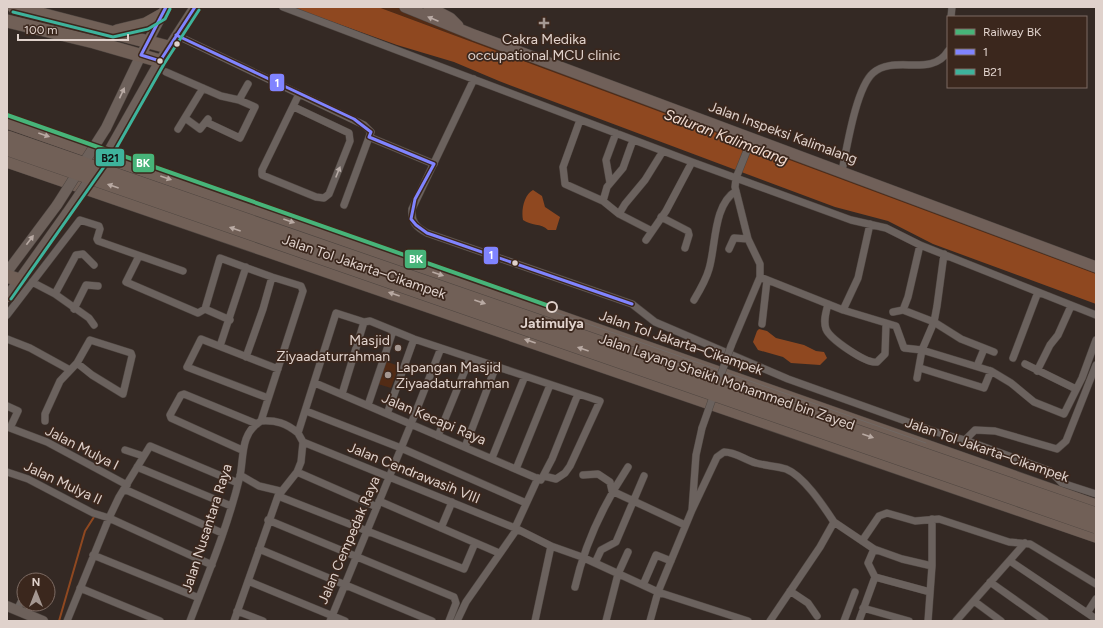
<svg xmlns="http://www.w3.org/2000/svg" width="1103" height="628" viewBox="0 0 1103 628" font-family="Figtree,sans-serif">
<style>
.green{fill:#522b15}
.water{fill:#8f4820}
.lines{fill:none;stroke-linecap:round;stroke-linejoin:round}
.stream{stroke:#8f4820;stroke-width:2}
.street-casing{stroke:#4e4540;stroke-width:8}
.secondary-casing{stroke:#4e4540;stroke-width:11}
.primary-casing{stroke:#4e4540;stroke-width:12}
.highway-casing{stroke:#4e4540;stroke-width:14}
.street{stroke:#6b625e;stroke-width:7}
.secondary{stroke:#6d615b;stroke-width:10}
.primary{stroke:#706059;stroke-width:11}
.highway{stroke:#716057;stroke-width:13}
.tram{stroke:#706864;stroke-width:1}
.street-bridge-casing{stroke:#4e4540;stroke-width:8;stroke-linecap:butt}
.secondary-bridge-casing{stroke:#4e4540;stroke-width:11;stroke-linecap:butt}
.highway-bridge-casing{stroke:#4e4540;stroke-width:14;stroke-linecap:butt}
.street-bridge{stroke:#6b625e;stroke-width:7}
.secondary-bridge{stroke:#6d615b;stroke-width:10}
.highway-bridge{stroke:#716057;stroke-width:13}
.bus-1-casing{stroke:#3b271d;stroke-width:6}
.bus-2-casing{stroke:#3b271d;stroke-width:6}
.bus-1{stroke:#8084ff;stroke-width:3}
.bus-2{stroke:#3eb39c;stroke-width:3}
.rail-1-casing{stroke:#3b271d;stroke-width:7}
.rail-1{stroke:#47b479;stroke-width:4}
.oneway{fill:#b9aaa4}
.oneway2{fill:#b8aaa4}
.oneway3{fill:#b9aaa3}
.oneway4{fill:#b7aba6}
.poi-dot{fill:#a49791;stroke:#3b271d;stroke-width:1.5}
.bus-dot{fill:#e0d2cc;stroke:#3b271d;stroke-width:1.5}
.stop-dot{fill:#3b271d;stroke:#e0d2cc;stroke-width:2}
.labels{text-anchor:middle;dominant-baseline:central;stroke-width:3.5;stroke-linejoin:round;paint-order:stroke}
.poi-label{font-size:14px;fill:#e0d2cc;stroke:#3b271d}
.street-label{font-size:14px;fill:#e0d2cc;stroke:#3b271d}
.stop-label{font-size:14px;font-weight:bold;fill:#e0d2cc;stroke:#3b271d}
.water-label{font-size:15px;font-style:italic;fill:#f5dfd4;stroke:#3b271d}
.line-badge{stroke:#3b271d;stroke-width:1.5}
.badge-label{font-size:11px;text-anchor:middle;font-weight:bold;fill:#fff}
.pale-badge-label{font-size:11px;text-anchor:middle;font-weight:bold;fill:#111}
</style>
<rect width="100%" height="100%" fill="#342924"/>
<path class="green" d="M378,7h27l691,260v7z
M385,361l14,5 -8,22 -13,-4z"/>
<path class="water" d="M291,7h87l718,267v30l-163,-60 -45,-23 -53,-14 -336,-126 -45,-19 -57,-17z
M533,190l9,6 3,11 15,10 -4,13h-8c-7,-7 -17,-4 -25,-10 -2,-10 1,-25 10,-30z
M759,329l8,2 9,7 28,7 12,6 8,1 3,6 -7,7 -29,-2 -8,-6 -25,-7 -5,-8 4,-11z"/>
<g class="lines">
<path class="stream" d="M59,621l26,-90 9,-14"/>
<g class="street-casing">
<path id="street" d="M283,7l409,155 159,58 35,8 34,17 176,70
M951,17l1,-10
M176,35l188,90 7,7 -27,73
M166,72l55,24 18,4 16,7 -15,31 -34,-16
M474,79l-62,130c-1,13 4,18 15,24l205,71 23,18 133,57 148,53 29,8
M239,100l9,-16
M294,107l55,26 1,8 -21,53 -5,4 -8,-1 -54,-22v-5l37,-76
M185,118l15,11 8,-10
M580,120l-17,47 2,17 38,17 16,13 33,17
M178,129l25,-41
M369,137l65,27
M842,171c5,-24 14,-83 31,-98 21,-19 59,5 75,-22
M610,183l-4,-23 10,-27
M603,201l4,-14 16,-19 10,-28
M619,214l6,-10 20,-24 18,-29
M661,217l27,14 1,4 -4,13
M646,240l20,-29 26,-49
M729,249l5,-11 14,1
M139,256l-13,26 72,31 7,-4 15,-51 52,19
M760,277l83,33 15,-32 12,-54
M32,282l23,12 34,24 5,7
M55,294l21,-39 7,-1 11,11
M694,300c6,-10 12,-20 15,-31 7,-23 4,-64 27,-78
M828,304c-2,8 -5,17 -2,25 4,10 40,35 51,33l8,-8 1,-29
M74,309l12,-24 12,1
M205,309l25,11
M843,310l53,16 8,22 18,2 69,21 20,12 23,19 30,12 18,-36 14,-38
M903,310l31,12 27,17 33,13
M893,312l10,-2 5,-13 12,-52
M7,315l73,-95 19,6 1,3 -3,10 1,2 85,30
M762,324l5,-44
M7,339l23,9 40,22
M220,346l26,-79
M731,346l29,-69v-13l-12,-25 -13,-52 1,-9 16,-40
M1013,358l25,-66
M1025,364l51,25
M1096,365l-30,76 -9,8 -62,-18 -20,-1 -10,10 85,31 12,12 34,11
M977,366l7,-17
M920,368l64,20 7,-17
M1037,371l13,-26 8,-10 13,-29
M917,378l5,-28 12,-28 3,-16 7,-52
M315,383l226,97 11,-21 26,-65
M342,394l22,-72
M268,398l-81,-31 14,-28 77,30
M368,405l25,-74
M7,406l11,5 -8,17 37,14 80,43
M306,411l95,37 125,55
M387,414l27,-75
M45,421v-7l15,-33 17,-18 13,-23 41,13 1,3 -9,38 -31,-19 -15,-12
M261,421c15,-1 25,2 37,12
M438,436l32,-78
M303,442l212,86 36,18 31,11 76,35 90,29
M465,447l31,-81
M125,450l18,6
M242,450l-71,-32 -1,-3 11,-20 3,-1 73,30
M492,458l33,-82
M137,467l94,39
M516,469l34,-84
M7,472l21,7 65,34 16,5 10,-21 31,-51 88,37
M297,472l80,35
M240,475l19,11 21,5
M583,475l15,-1 12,8 2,9 73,34
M124,489l98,44
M278,496l186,73 11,-26
M379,501l120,52
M692,510l25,-53 7,-5c12,0 21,8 32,11 10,3 21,3 30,6 18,7 38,38 48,53l-14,25 -50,74
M268,520l186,77 2,6 -7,18
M834,522l40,27 28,10 30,7
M441,528l11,-26
M515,528l23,-50
M862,541l17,-25 8,-3 28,8 24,-2 70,23 21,2 66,40
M259,549l173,72
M874,549l-6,14 7,14 55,15
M93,555l106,43
M1010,561l86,58
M595,563l6,-13 15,-8 28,-66
M248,581l97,40
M990,582l55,39
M643,585l13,-30 15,6
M575,587c10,-44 28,-82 53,-120
M80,588l80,33
M790,591l18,12 9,13
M974,601l27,20
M863,608l46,13
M17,610l7,-14
M237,611l26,10
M1087,613l9,-14
M67,621l42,-103 103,47
M190,621c18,-47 38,-95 50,-145 4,-19 0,-43 21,-55l42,-130 -2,-5 -29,-9 -9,32 -17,48
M234,621l44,-125 19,-24 4,-10 2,-20 -5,-9 38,-120 28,9 6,-1 44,18 186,62 -30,65 -5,7 -9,6 -12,-3
M330,621l81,-197 30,-76
M457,621l9,-19 51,-73
M535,621l16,-75
M606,621l12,-47 10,-22
M650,621l8,-29 34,-82 4,-55 6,-27
M844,621l11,-29
M859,621l16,-44
M928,621l4,-55v-47
M956,621l69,-78"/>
</g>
<g class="secondary-casing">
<path id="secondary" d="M106,128l35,-73 25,-48
M109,151l51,-90 35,-54
M7,272l50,-67
M7,297l60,-84
M7,606l36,15"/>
</g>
<g class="primary-casing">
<path id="primary" d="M405,7l69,28 622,232
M429,7l21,11 8,8"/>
</g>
<g class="highway-casing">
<path id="highway" d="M14,7l154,40
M7,21l87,21 66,19
M117,31l29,-7 16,-9
M7,122l1089,384
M7,161l1089,375
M7,276l12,4"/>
</g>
<use href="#street" class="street"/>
<use href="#secondary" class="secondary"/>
<use href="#primary" class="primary"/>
<use href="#highway" class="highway"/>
<path class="tram" d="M415,264l48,11
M551,311l375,132"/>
<g class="street-bridge-casing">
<path id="street-bridge" d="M702,428l29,-82"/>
</g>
<g class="secondary-bridge-casing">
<path id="secondary-bridge" d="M57,205l49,-77
M67,213l42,-62"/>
</g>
<g class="highway-bridge-casing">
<path id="highway-bridge" d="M7,137l1089,377
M7,149l1089,378"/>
</g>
<use href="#street-bridge" class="street-bridge"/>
<use href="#secondary-bridge" class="secondary-bridge"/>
<use href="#highway-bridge" class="highway-bridge"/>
<g class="bus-1-casing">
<path id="bus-1" d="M166,7l-25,48 19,6 35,-54
M176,35l178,84 17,13 -2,5
M369,137l65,27
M434,164l-19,35 -4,20 5,6 11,8 205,71"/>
</g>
<g class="bus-2-casing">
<path id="bus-2" d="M13,12l100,25 35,-8 17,-10 5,-10
M11,299l102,-145 51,-90 35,-54"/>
</g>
<use href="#bus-1" class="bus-1"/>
<use href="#bus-2" class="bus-2"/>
<g class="rail-1-casing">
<path id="rail-1" d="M7,115l545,192"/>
</g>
<use href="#rail-1" class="rail-1"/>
</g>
<defs><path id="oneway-solid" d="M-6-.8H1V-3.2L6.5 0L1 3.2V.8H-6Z"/></defs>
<use class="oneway" href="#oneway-solid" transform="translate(433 19) rotate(-157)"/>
<g class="oneway2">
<use href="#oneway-solid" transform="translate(122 93) rotate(-65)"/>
<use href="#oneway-solid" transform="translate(30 240) rotate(-53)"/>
</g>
<g class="oneway3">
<use href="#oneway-solid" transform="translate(44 135) rotate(19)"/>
<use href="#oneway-solid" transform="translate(166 178) rotate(19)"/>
<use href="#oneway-solid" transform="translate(113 186) rotate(-161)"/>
<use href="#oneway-solid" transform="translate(289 221) rotate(19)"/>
<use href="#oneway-solid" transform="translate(235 229) rotate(-161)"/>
<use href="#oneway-solid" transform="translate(438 274) rotate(19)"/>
<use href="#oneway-solid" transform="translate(394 294) rotate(-161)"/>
<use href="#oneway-solid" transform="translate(480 302) rotate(19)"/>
<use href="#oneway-solid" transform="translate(530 341) rotate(-161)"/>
<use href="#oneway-solid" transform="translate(583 349) rotate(-161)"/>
<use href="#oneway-solid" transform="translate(868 436) rotate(19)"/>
</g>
<use class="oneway4" href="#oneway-solid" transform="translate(338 172) rotate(-68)"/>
<g class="poi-dot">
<path d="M542 17h4v4h4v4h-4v4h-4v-4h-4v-4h4z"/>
<circle cx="398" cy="348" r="4"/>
<circle cx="388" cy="375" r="4"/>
</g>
<g class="bus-dot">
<circle cx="177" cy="44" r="3.5"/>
<circle cx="160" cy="61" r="3.5"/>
<circle cx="515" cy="263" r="3.5"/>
</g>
<circle class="stop-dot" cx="552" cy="307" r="5"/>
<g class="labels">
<g class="poi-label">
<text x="544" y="39">Cakra Medika<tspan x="544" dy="16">occupational MCU clinic</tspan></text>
<text x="390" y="340" text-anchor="end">Masjid<tspan x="390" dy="16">Ziyaadaturrahman</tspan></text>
<text x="396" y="367" text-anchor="start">Lapangan Masjid<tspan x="396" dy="16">Ziyaadaturrahman</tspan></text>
</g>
<g class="street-label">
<text transform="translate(783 133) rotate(20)">Jalan Inspeksi Kalimalang</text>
<text transform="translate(364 267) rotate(19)">Jalan Tol Jakarta–Cikampek</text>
<text transform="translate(681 343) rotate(19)">Jalan Tol Jakarta–Cikampek</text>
<text transform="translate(727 382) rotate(19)">Jalan Layang Sheikh Mohammed bin Zayed</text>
<text transform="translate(434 419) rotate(23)">Jalan Kecapi Raya</text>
<text transform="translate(82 448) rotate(27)">Jalan Mulya I</text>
<text transform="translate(987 450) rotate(19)">Jalan Tol Jakarta–Cikampek</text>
<text transform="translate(414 473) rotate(22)">Jalan Cendrawasih VIII</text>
<text transform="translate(63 483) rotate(25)">Jalan Mulya II</text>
<text transform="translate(207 528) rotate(-72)">Jalan Nusantara Raya</text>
<text transform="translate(349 540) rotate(-67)">Jalan Cempedak Raya</text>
</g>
<g class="stop-label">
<text x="552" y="323">Jatimulya</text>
</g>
<g class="water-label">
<text transform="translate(726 137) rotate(21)">Saluran Kalimalang</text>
</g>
</g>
<g class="line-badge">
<rect x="269" y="73" width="16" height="19" rx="4" fill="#8084ff"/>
<rect x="95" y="148" width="30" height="19" rx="4" fill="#3eb39c"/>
<rect x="132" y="153" width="23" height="20" rx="4" fill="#47b479"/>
<rect x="483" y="246" width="16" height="19" rx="4" fill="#8084ff"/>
<rect x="404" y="249" width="23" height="20" rx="4" fill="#47b479"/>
</g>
<g class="badge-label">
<text x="277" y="87">1</text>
<text x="143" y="167">BK</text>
<text x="491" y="259">1</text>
<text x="416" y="263">BK</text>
</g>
<g class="pale-badge-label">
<text x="110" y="162">B21</text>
</g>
<rect width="1103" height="628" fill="none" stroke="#e0d2cc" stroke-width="16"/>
<rect x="947" y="16" width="140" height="72" fill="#3b271d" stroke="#7d6b63"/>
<rect x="955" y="29" width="20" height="6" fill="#47b479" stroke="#7d6b63"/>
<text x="983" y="36" font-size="12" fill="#e0d2cc">Railway BK</text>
<rect x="955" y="49" width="20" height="6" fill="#8084ff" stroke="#7d6b63"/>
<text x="983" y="56" font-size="12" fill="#e0d2cc">1</text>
<rect x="955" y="69" width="20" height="6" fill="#3eb39c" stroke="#7d6b63"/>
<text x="983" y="76" font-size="12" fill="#e0d2cc">B21</text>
<g transform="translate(36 592)"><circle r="19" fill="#3b271d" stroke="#7d6b63"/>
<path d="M0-3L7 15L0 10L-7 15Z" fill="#a49791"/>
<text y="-6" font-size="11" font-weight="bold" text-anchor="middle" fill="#e0d2cc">N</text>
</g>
<path d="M18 34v6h110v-6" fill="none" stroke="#e0d2cc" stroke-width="2"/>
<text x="24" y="34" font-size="12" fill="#e0d2cc" stroke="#3b271d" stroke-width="3" paint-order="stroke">100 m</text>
</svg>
